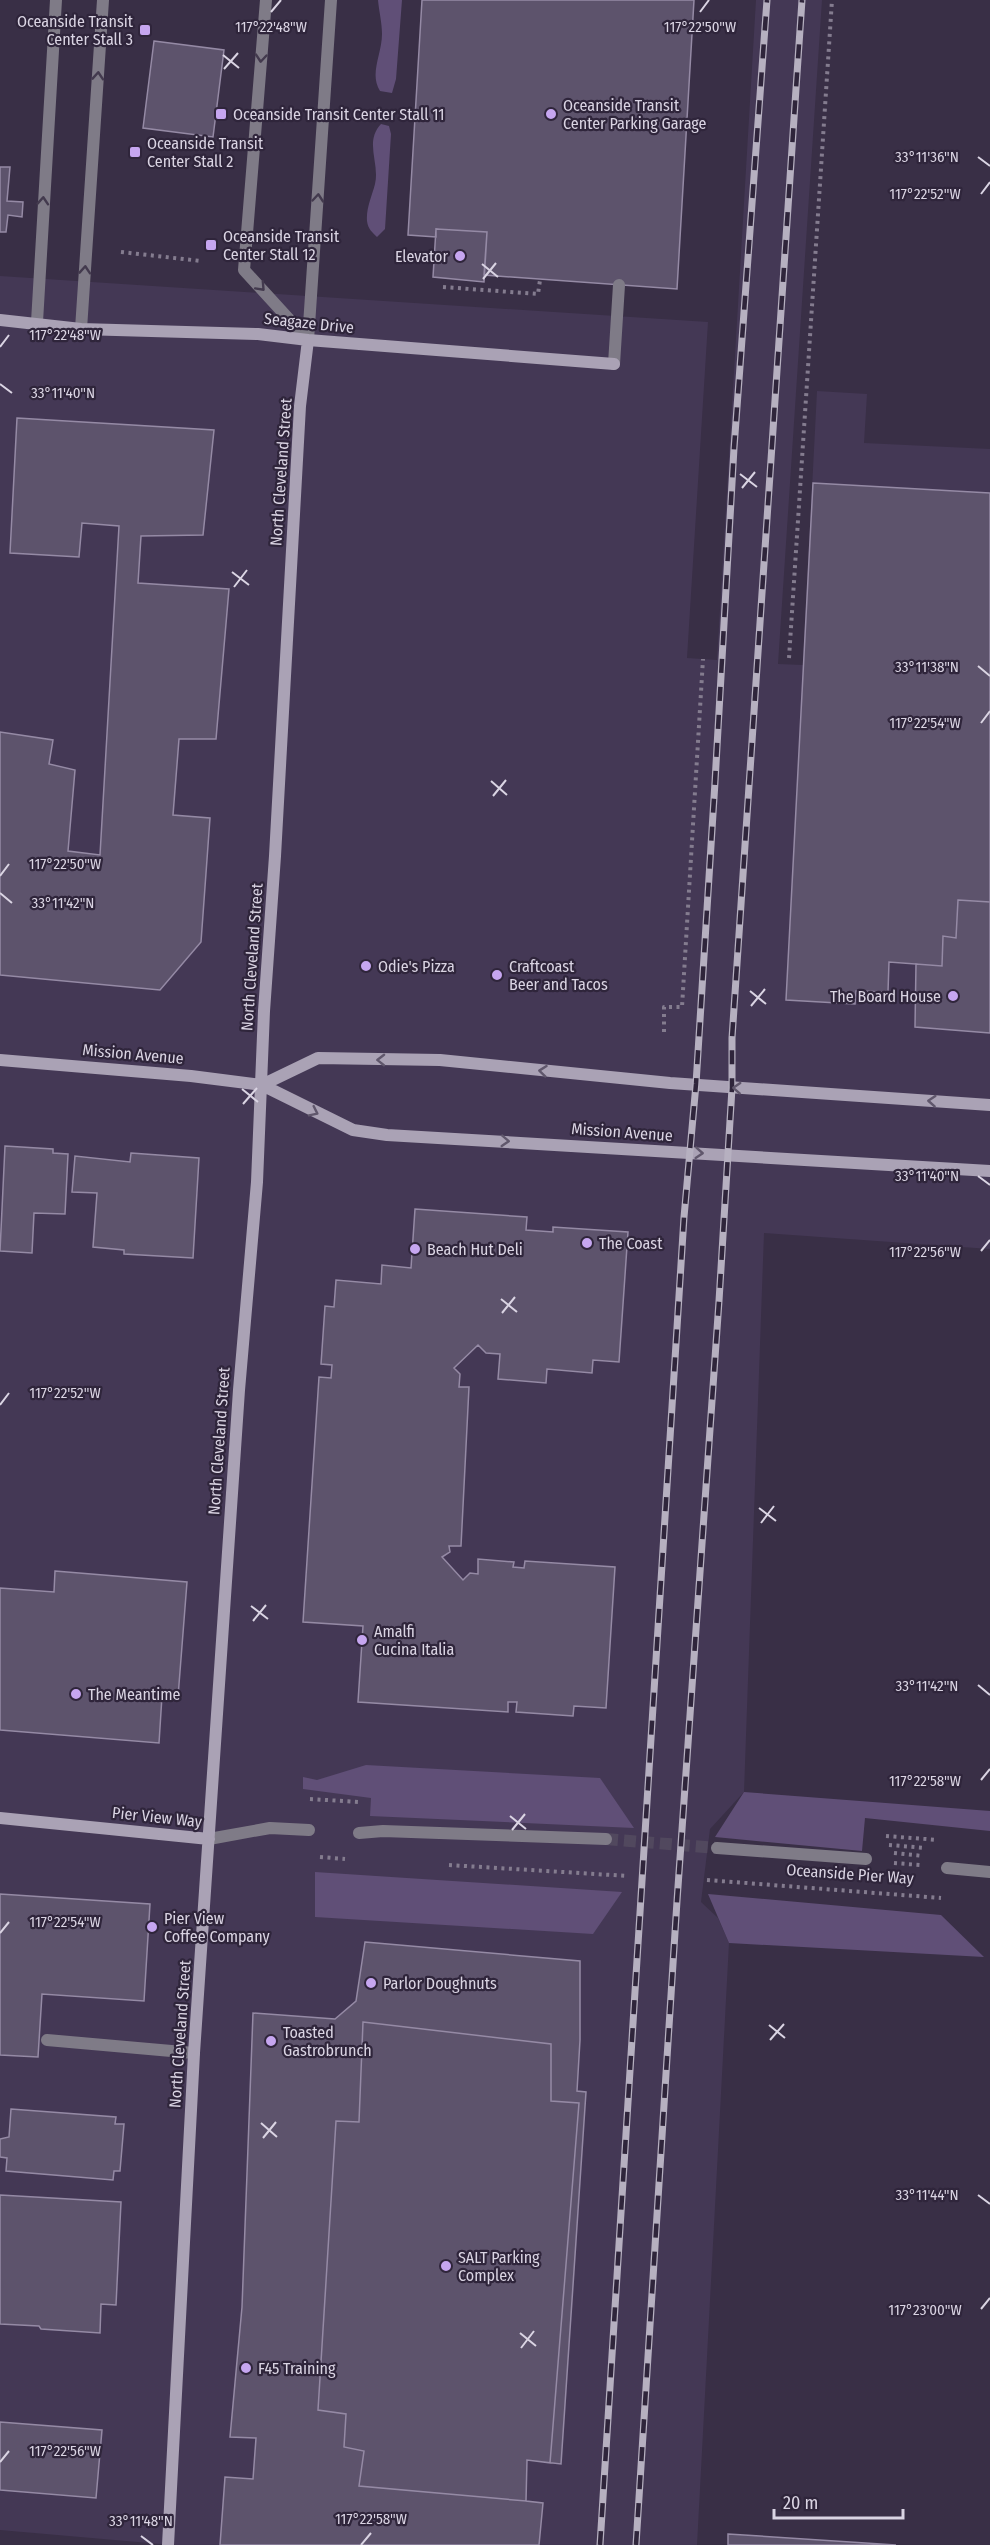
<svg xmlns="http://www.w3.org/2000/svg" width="990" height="2545" viewBox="0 0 990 2545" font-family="'Fira Sans Condensed',sans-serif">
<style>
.built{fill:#443855}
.green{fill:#604f77}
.building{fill:#5d536c;stroke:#958aa5;stroke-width:1.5}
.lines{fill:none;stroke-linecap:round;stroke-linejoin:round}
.street-tunnel{stroke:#51485e;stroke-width:12;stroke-dasharray:12 6;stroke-linecap:butt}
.path{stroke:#847c8f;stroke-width:4;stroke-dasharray:3 4.5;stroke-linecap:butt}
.lane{stroke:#7f7b87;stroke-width:12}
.street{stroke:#7f7b87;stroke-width:12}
.secondary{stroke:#aaa2b5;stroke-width:12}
.rail-casing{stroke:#b6b0c0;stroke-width:7}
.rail{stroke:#2f253b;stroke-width:4.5;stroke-dasharray:14;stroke-linecap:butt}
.oneway{stroke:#433a4e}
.oneway2{stroke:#60576c}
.ticks{fill:none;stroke:#dad4e3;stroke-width:2}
.poi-dot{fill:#c6a6f0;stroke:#2f253b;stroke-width:2}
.labels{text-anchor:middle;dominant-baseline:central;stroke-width:4.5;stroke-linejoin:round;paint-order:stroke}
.poi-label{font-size:16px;fill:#dad4e3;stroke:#2f253b;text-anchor:start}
.street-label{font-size:16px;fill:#dad4e3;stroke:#2f253b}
.ticks-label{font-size:15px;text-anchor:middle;fill:#dad4e3;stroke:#2f253b;stroke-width:4.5;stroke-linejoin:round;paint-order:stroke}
</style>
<rect width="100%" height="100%" fill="#392f46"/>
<path class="built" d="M756,0h66l-44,664 25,1 14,-274 50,3 -3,49 126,6v800l-226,-16 -20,559 -34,37 -9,73 17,16 11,25 -32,602h-525l-172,-15v-2254l708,46 -21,336 30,2z"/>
<path class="green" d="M378,0h24l-6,79 -4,14 -12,-2c-11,-17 2,-37 2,-57 0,-11 -3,-23 -4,-34z
M381,124l8,2 2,8 -6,95 -8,8c-5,-5 -9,-8 -10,-16 -1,-13 5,-25 8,-37 5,-21 -11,-42 6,-60z
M366,1765l234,13 34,50 -264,-12 1,-18 -68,-9v-12l14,3z
M744,1792l246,19v20l-125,-13 -3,33 -147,-14z
M315,1872l307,20 -29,42 -278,-17z
M708,1894l233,21 43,42 -255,-14z"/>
<path class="building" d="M422,0h272l-17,289 -193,-14 3,-43 -51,-3v8l-28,-2z
M154,41l70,9 -11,87 -70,-9z
M0,167h10l-3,34 16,1 -1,15 -14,-2 -2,17h-6z
M436,229l51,3 -3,50 -51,-5z
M17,418l197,12 -11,105 -62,1 -3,47 91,6 -13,150h-37l-6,76 37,3 -9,124 -41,48 -160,-15v-243l53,8 -4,24 26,6 -7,81 32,4 19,-329 -37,-3 -3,34 -69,-4z
M813,483l177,10v409l-32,-2 -2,38 -13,-2 -1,30 -53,-4 -1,30 -32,-1 -1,13 -69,-4z
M958,900l32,2v131l-75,-6 1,-63 26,2 1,-30 13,2z
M5,1146l48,3v4l15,1 -3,60 -31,-1 -2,40 -32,-2z
M131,1153l68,5 -6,100 -69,-4v-4l-31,-3 4,-54 -25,-1 3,-36 55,6z
M415,1209l112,8 -1,13 27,2v-5l75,5 -9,130 -26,-2 -1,13 -45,-4 -1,14 -48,-4 2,-25 -14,-1 -8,-8 -24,23 6,6 -1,13h10l-8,159h-12l1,6 -8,5 21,23 7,-7 8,1v-15l36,3 -1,5 11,1 1,-7 90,6 -9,141 -32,-2 -1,10 -57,-4 1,-10h-9v10l-150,-10 5,-76 -60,-4 16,-245 12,1 1,-13 -11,-1 4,-58 9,1 2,-27 45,4 1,-19 29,3z
M55,1571l132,11 -9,115 -16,-1 -3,47 -159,-13v-142l54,4z
M0,1894l150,10 -6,97 -102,-7 -4,63 -38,-2z
M365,1942l215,19v79l-3,51 9,1 -25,372 -34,-4 -1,41 17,2 -4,42h-319l5,-68 28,2 3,-41 -26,-1 12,-130 11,-294 82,6 21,-18z
M363,2022l188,22v57l28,2 -29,360 -23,-3 -1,41 -167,-15 5,-35 -20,-4 2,-33 -28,-4 18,-289 23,1z
M11,2109l105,8 -1,7h9l-4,47h-6l-1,9 -107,-9 1,-13 -7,-1v-18l9,-2z
M0,2195l121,7 -5,103 -15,-1 -1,29 -59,-4 -2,-3 -39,-2z
M0,2422l102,8 -6,68 -96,-8z
M728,2534l168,11h-168z"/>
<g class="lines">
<path class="street-tunnel" d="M606,1839l111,9"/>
<path class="path" d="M121,252l80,9
M443,287l95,7 2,-14
M789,658l43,-658
M664,1032v-25h18l21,-348
M310,1799l49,3
M886,1836l52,4
M889,1845l37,3
M894,1853l29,3
M320,1857l25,2
M894,1863l26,2
M449,1865l179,11
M707,1880l234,18"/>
<path class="lane" d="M266,0l-22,270 64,70
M37,322l19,-322
M81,329l22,-329
M308,340l23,-340
M614,364l5,-79
M47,2040l147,13"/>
<path class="street" d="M359,1833l24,-2 223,8
M209,1839l61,-11 39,2
M717,1848l149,11
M947,1868l43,4"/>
<path class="secondary" d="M0,320l81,9 177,5 50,6 306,24
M0,1060l191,16 71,9 91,45 34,5 603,36
M262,1085l56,-27 122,2 230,23 320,22
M0,1818l209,21
M168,2545l26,-492 45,-663 18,-208 7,-171 11,-155 25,-450 8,-66"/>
<g class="rail-casing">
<path id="rail" d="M600,2545l84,-1328 12,-133 19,-302 19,-334 33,-448
M636,2545l41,-644 42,-600 13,-213v-50l70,-1038"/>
</g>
<use href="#rail" class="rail"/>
</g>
<defs><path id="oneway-chevron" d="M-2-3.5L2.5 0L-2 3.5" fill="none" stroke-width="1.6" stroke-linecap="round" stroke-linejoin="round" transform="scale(1.5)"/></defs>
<g class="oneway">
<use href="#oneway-chevron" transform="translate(261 58) rotate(95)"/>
<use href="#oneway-chevron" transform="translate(98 76) rotate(-86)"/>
<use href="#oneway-chevron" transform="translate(318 198) rotate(-85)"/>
<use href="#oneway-chevron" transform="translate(43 201) rotate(-86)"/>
<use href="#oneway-chevron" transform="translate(85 270) rotate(-86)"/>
<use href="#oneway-chevron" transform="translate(261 287) rotate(47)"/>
</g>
<g class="oneway2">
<use href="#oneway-chevron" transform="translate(381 1060) rotate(-179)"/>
<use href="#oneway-chevron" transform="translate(543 1071) rotate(-174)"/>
<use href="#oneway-chevron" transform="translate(737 1088) rotate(-177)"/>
<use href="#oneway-chevron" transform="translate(932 1101) rotate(-176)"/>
<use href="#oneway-chevron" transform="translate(314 1112) rotate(26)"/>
<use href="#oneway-chevron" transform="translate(505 1141) rotate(3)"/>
<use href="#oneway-chevron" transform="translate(699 1153) rotate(4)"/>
</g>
<path class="ticks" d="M271,12l10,-12M700,12l9,-12M223,55l16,13M224,69l14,-16M978,157l12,9M981,194l9,-12M482,264l16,13M483,279l13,-16M0,347l9,-12M0,384l12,9M740,474l17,13M742,488l13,-16M232,572l17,13M234,587l13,-17M978,666l12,10M981,723l9,-12M491,781l16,14M493,796l13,-16M0,876l9,-12M0,893l12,10M750,991l16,13M751,1006l14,-17M242,1089l16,13M243,1104l14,-16M978,1176l12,9M981,1251l9,-11M501,1299l16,13M502,1313l13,-16M0,1405l9,-12M759,1508l17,13M761,1523l13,-17M251,1606l17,13M253,1621l13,-16M978,1685l12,10M981,1780l9,-11M510,1816l16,13M512,1830l13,-16M0,1933l9,-11M769,2025l16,13M770,2040l14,-16M261,2123l16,14M263,2138l13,-16M978,2195l12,9M981,2309l9,-11M520,2333l16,13M521,2348l13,-17M0,2462l9,-11M141,2536l12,9M361,2545l10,-12"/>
<g class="poi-dot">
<rect x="139" y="24" width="12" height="12" rx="3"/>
<rect x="215" y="108" width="12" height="12" rx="3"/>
<circle cx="551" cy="114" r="6"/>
<rect x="129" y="146" width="12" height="12" rx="3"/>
<rect x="205" y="239" width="12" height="12" rx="3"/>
<circle cx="460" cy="256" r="6"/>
<circle cx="366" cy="966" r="6"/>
<circle cx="497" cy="975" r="6"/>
<circle cx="953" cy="996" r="6"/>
<circle cx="587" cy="1243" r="6"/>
<circle cx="415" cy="1249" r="6"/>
<circle cx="362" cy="1640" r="6"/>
<circle cx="76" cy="1694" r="6"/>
<circle cx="152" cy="1927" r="6"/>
<circle cx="371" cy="1983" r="6"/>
<circle cx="271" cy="2041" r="6"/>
<circle cx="446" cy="2266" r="6"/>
<circle cx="246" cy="2368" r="6"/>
</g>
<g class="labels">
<g class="poi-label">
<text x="133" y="21" text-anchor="end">Oceanside Transit<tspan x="133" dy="18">Center Stall 3</tspan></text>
<text x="563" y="105">Oceanside Transit<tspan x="563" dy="18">Center Parking Garage</tspan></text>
<text x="233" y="114">Oceanside Transit Center Stall 11</text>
<text x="147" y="143">Oceanside Transit<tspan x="147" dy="18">Center Stall 2</tspan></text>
<text x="223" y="236">Oceanside Transit<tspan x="223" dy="18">Center Stall 12</tspan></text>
<text x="448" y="256" text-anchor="end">Elevator</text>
<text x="378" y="966">Odie's Pizza</text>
<text x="509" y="966">Craftcoast<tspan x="509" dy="18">Beer and Tacos</tspan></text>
<text x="941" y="996" text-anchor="end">The Board House</text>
<text x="599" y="1243">The Coast</text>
<text x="427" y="1249">Beach Hut Deli</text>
<text x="374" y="1631">Amalfi<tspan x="374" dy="18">Cucina Italia</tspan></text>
<text x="88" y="1694">The Meantime</text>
<text x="164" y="1918">Pier View<tspan x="164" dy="18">Coffee Company</tspan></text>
<text x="383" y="1983">Parlor Doughnuts</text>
<text x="283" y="2032">Toasted<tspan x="283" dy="18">Gastrobrunch</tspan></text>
<text x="458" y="2257">SALT Parking<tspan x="458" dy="18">Complex</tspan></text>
<text x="258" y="2368">F45 Training</text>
</g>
<g class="street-label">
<text transform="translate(309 323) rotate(6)">Seagaze Drive</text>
<text transform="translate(281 472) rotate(-86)">North Cleveland Street</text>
<text transform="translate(252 957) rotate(-86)">North Cleveland Street</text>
<text transform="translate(133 1054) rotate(5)">Mission Avenue</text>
<text transform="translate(622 1132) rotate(4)">Mission Avenue</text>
<text transform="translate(219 1441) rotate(-86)">North Cleveland Street</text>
<text transform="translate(157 1817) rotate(6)">Pier View Way</text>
<text transform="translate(850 1874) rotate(4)">Oceanside Pier Way</text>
<text transform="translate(180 2034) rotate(-86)">North Cleveland Street</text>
</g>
</g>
<g class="ticks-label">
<text x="271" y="32">117°22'48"W</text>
<text x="700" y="32">117°22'50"W</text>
<text x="927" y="162">33°11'36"N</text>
<text x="925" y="199">117°22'52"W</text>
<text x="65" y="340">117°22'48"W</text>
<text x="63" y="398">33°11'40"N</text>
<text x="927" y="672">33°11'38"N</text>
<text x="925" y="728">117°22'54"W</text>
<text x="65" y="869">117°22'50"W</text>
<text x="63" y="908">33°11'42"N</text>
<text x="927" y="1181">33°11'40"N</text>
<text x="925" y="1257">117°22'56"W</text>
<text x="65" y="1398">117°22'52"W</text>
<text x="927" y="1691">33°11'42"N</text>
<text x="925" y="1786">117°22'58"W</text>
<text x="65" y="1927">117°22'54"W</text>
<text x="927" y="2200">33°11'44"N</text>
<text x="925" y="2315">117°23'00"W</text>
<text x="65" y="2456">117°22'56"W</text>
<text x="371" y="2524">117°22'58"W</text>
<text x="141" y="2526">33°11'48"N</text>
</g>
<path d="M774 2509v9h129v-9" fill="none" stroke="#dad4e3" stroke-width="3"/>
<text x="783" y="2509" font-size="18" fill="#dad4e3" stroke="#2f253b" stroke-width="4.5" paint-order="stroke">20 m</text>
</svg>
